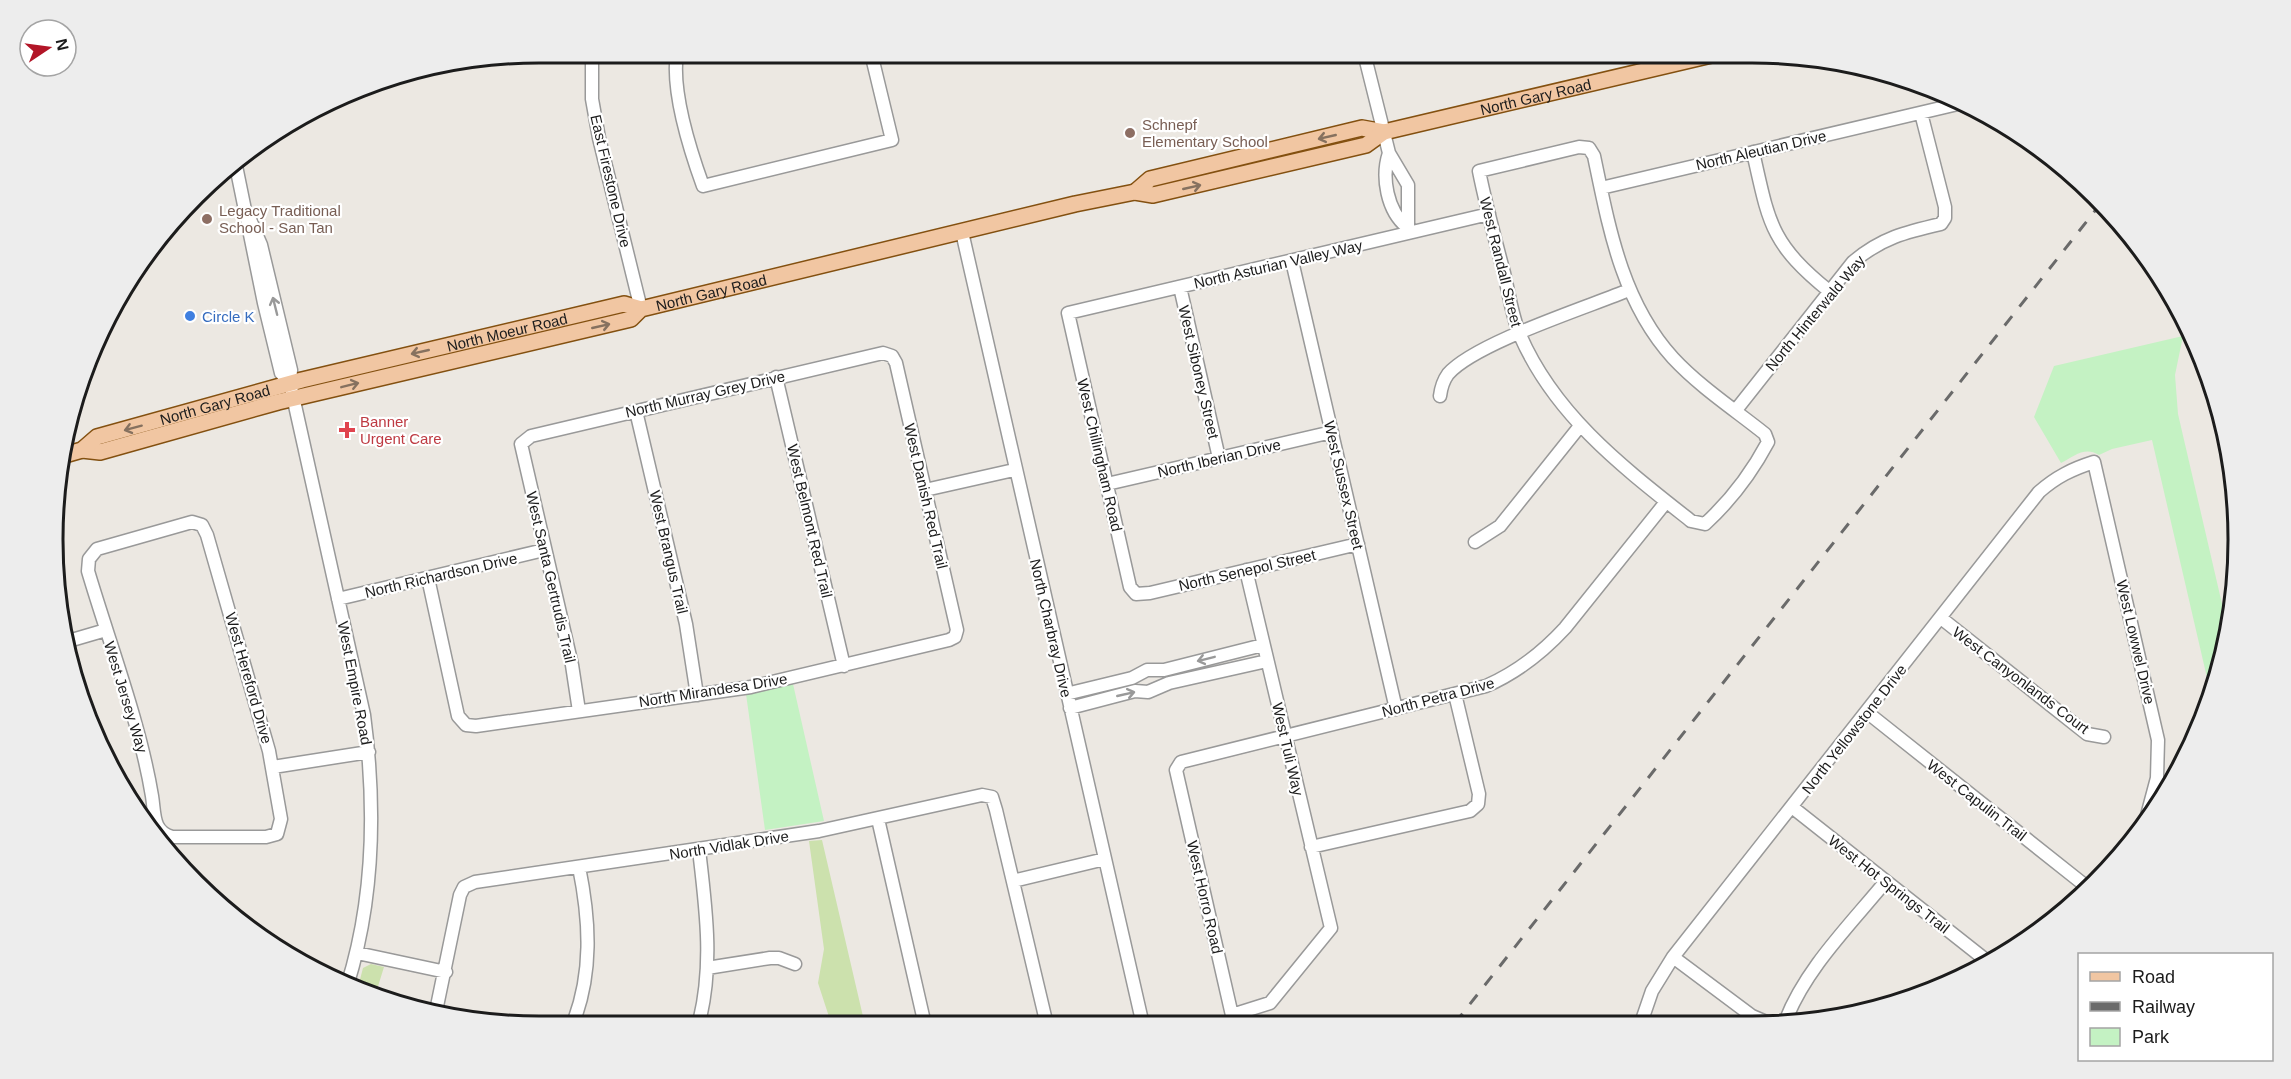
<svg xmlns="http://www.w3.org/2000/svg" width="2291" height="1079" viewBox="0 0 2291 1079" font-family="Arial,sans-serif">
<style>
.grass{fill:#cce1ad}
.park{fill:#c4f2c3}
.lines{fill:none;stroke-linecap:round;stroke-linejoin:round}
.minor-casing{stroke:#999;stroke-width:15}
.major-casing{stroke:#835010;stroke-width:18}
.minor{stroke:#fff;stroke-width:12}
.major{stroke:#f1c6a2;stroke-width:15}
.rail{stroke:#6a6a6a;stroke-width:3;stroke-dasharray:12 12;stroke-linecap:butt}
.oneway{stroke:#86715f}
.oneway2{stroke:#999}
.education-dot{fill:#8d6e63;stroke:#fff;stroke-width:2}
.shop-dot{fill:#3f7fe0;stroke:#fff;stroke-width:2}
.health-dot{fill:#e0444e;stroke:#fff;stroke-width:2}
.labels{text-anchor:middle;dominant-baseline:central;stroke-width:4.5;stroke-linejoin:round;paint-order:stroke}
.street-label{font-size:15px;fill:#1c1c1c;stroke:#fff}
.education-label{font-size:15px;fill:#785e54;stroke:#fff;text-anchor:start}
.shop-label{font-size:15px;fill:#366cbe;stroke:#fff;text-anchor:start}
.health-label{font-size:15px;fill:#be3a42;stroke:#fff;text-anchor:start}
.rim{fill:none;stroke:#1c1c1c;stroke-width:3}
</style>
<rect width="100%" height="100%" fill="#ece8e2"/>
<path class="grass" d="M822,840l43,185 -33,1 -14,-43 6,-34 -15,-108z
M371,964l13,3 -9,29 -18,-5 6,-23z"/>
<path class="park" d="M2183,336l-8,39 3,39 51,220 -18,61 -59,-255 -40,9 -13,6c-14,-9 -25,1 -38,8l-27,-46 20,-51z
M793,684l31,137 -59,9 -19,-136z"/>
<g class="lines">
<g class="minor-casing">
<path id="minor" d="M592,53v46l7,39 42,171
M677,53c-6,38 13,97 26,133l189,-46 -21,-87
M1364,53l25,100 19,32v48
M1579,147l10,1 5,8c15,72 28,146 79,202 27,29 62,52 92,76l3,8c-16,30 -39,60 -63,82l-14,-3c-67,-53 -136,-105 -171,-186 -8,-19 -11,-41 -16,-62 -9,-34 -18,-67 -25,-102z
M1753,152c16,71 17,91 76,139
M1389,153c-8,24 -2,58 18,74
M235,161l29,142 17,70 9,10
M1601,188l361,-85
M248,215l13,30 30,125 -1,13 74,332c12,91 11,182 -17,271
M962,232l181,793
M1292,261l104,448
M1180,287l39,171
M776,377l68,289
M1440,396c1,-8 3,-15 8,-22 27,-31 140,-67 181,-84
M1736,410l117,-148c28,-24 53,-30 88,-38l4,-6v-11l-24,-94
M636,411l50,213 11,71
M1107,484l225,-52
M925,490l89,-20
M192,522l10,3 5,10 62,216 12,68 -4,15 -11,3h-94c-20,-6 -17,-23 -20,-41 -12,-73 -43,-154 -64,-225l1,-12 8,-10z
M1475,542l25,-16 80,-100
M1358,544l-208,49 -14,1 -6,-7 -62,-274 421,-99
M428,578l30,138 8,9 10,1 275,-39 198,-47 6,-3 2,-7 -61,-267 -4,-7 -9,-3 -352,83 -10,8 51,221 7,46
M338,599l206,-49
M1941,618l146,116 17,3
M65,642l41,-12
M1066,694l66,-16 15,-8h17l99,-25
M1070,708l65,-17 13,1 21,-9 98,-22
M1868,713l219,174
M273,767l96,-15
M1792,807l195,154
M878,819l47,206
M1311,847l159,-36 8,-7 1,-10 -24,-100
M1013,881l92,-22
M357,953l89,19
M1673,957l79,59 14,6
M707,968l63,-10h9l16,6
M438,1015l-2,-4 24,-116 4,-8 11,-5 344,-51 163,-36 10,2 4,13 51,215
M1232,1015l38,-12 61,-75 -85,-358
M1785,1022c20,-53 65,-97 101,-141
M1641,1023l11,-32 21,-34 366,-465c17,-15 33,-23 55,-30l64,278 -1,38 -12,45
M1234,1024l-58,-254 5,-8 305,-76c32,-14 56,-33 79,-58l101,-126
M572,1026c21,-52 18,-105 7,-159
M698,1026c16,-58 8,-117 1,-176"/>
</g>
<g class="major-casing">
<g id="major">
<path id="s1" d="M1135,192l15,-13 212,-51 22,4 336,-79"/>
<path id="s2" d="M82,450l18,2 178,-50 353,-83 10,-10 434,-105 60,-12 18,3 213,-50 18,-13"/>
<path id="s3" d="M61,456l21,-6 15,-13 205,-57 322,-76 17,5"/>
</g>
</g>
<use href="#minor" class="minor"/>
<use href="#major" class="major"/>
<path class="rail" d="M1455,1023l647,-821"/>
</g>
<defs><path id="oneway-shaft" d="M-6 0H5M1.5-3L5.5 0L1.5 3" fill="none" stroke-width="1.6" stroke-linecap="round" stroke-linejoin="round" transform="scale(1.5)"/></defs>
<g class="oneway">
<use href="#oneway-shaft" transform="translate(1327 137) rotate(167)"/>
<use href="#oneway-shaft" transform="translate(1192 187) rotate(-13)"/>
<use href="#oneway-shaft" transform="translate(601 326) rotate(-13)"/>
<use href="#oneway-shaft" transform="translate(420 352) rotate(167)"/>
<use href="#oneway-shaft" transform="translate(350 385) rotate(-14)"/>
<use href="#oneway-shaft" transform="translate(133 428) rotate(165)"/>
</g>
<g class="oneway2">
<use href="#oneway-shaft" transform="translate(275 306) rotate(-104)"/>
<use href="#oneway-shaft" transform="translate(1206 659) rotate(166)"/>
<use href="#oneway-shaft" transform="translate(1126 694) rotate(-13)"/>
</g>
<g class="education-dot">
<circle cx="1130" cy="133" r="6"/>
<circle cx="207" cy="219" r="6"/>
</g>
<circle class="shop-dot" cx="190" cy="316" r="6"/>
<path class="health-dot" d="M344 421h6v6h6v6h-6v6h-6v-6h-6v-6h6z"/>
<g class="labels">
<g class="street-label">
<text stroke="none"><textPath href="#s1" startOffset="416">North Gary Road</textPath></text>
<text transform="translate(1761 150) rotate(-13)">North Aleutian Drive</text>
<text transform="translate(611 181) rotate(77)">East Firestone Drive</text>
<text transform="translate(1501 262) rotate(76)">West Randall Street</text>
<text transform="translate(1278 264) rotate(-13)">North Asturian Valley Way</text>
<text stroke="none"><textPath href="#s2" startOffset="652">North Gary Road</textPath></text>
<text transform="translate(1815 313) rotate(-50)">North Hinterwald Way</text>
<text stroke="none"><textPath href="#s3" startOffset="465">North Moeur Road</textPath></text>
<text transform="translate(1199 372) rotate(77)">West Siboney Street</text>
<text transform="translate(705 394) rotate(-13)">North Murray Grey Drive</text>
<text stroke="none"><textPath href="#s3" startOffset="164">North Gary Road</textPath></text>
<text transform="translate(1100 455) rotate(77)">West Chillingham Road</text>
<text transform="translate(1219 458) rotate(-13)">North Iberian Drive</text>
<text transform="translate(1344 485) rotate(77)">West Sussex Street</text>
<text transform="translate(926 496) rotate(77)">West Danish Red Trail</text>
<text transform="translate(810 521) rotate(77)">West Belmont Red Trail</text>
<text transform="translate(669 552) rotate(77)">West Brangus Trail</text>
<text transform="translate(1247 570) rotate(-13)">North Senepol Street</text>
<text transform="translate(441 575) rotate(-13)">North Richardson Drive</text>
<text transform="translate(551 577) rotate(77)">West Santa Gertrudis Trail</text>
<text transform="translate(1051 628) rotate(77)">North Charbray Drive</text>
<text transform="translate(2136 642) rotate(77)">West Lowwel Drive</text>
<text transform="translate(249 678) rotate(74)">West Hereford Drive</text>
<text transform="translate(2021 680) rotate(37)">West Canyonlands Court</text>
<text transform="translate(355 683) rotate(79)">West Empire Road</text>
<text transform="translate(713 690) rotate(-9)">North Mirandesa Drive</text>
<text transform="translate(126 697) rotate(73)">West Jersey Way</text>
<text transform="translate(1438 697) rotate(-15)">North Petra Drive</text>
<text transform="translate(1854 729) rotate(-52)">North Yellowstone Drive</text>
<text transform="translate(1288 749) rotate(77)">West Tuli Way</text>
<text transform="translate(1977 800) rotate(38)">West Capulin Trail</text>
<text transform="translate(729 845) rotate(-9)">North Vidlak Drive</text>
<text transform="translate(1889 884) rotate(38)">West Hot Springs Trail</text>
<text transform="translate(1205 897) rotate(77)">West Horro Road</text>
</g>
<g class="education-label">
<text x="1142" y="124">Schnepf<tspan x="1142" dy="17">Elementary School</tspan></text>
<text x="219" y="210">Legacy Traditional<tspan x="219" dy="17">School - San Tan</tspan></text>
</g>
<g class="shop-label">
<text x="202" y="316">Circle K</text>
</g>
<g class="health-label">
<text x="360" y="421">Banner<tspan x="360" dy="17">Urgent Care</tspan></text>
</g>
</g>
<path d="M0 0H2291V1079H0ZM539 63H1752A476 476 0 0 1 2228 539V540A476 476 0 0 1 1752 1016H539A476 476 0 0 1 63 540V539A476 476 0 0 1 539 63Z" fill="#ededed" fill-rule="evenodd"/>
<path class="rim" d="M539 63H1752A476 476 0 0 1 2228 539V540A476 476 0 0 1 1752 1016H539A476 476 0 0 1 63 540V539A476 476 0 0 1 539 63Z"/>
<rect x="2078" y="953" width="195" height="108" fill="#ffffff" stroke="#a4a4a4" stroke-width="1.5"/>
<rect x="2090" y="972" width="30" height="9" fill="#f1c6a2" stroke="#a4a4a4" stroke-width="1.5"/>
<text x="2132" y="983" font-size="18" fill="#1c1c1c">Road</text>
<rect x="2090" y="1002" width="30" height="9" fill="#6a6a6a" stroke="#a4a4a4" stroke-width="1.5"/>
<text x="2132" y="1013" font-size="18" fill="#1c1c1c">Railway</text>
<rect x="2090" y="1028" width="30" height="18" fill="#c4f2c3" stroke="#a4a4a4" stroke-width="1.5"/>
<text x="2132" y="1043" font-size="18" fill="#1c1c1c">Park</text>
<g transform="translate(48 48) rotate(77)"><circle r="28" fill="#ffffff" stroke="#a4a4a4" stroke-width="1.5"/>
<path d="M0-4.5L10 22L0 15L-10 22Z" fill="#b21527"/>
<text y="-9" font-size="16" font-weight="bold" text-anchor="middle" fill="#1c1c1c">N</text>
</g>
</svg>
